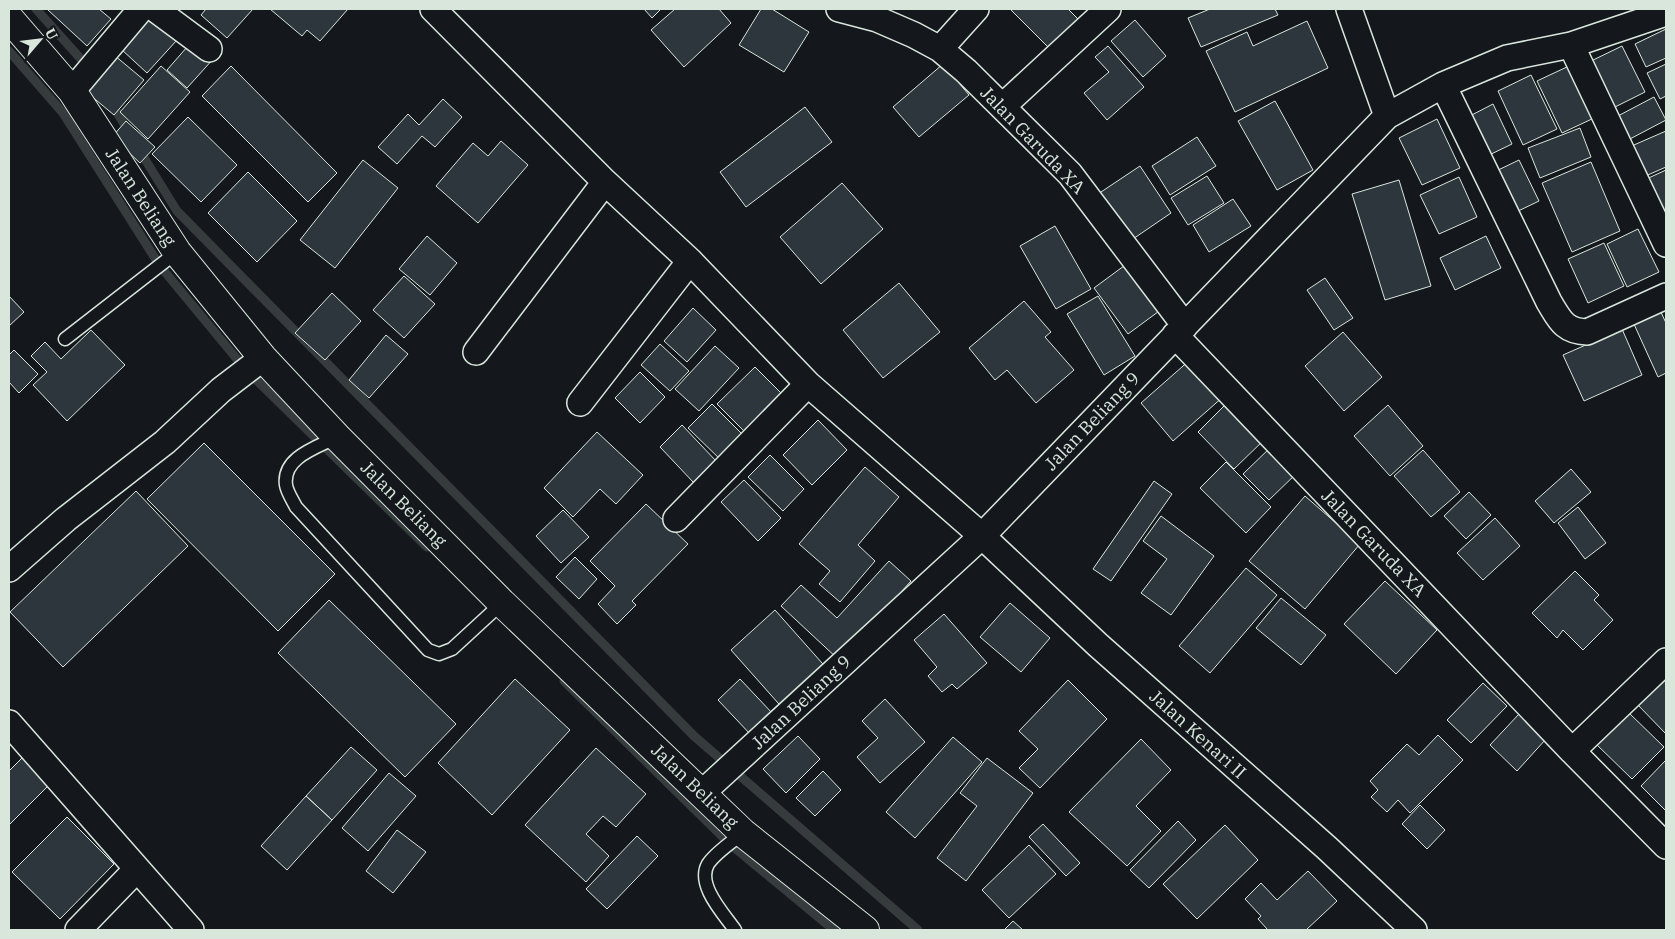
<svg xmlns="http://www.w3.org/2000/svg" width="1675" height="939" viewBox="0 0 1675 939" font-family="'IBM Plex Serif',serif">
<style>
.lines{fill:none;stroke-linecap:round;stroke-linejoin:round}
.stream{stroke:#363b3e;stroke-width:9}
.building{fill:#2c363c;stroke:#d8e6dc}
.service-casing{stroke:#d8e6dc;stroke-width:15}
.minor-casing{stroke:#d8e6dc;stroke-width:28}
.tertiary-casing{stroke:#d8e6dc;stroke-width:30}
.service{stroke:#14181c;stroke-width:12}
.minor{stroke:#14181c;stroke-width:25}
.tertiary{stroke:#14181c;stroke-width:28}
.labels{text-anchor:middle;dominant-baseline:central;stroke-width:4;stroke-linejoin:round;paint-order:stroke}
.street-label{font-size:18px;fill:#d8e6dc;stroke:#14181c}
</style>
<rect width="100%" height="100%" fill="#14181c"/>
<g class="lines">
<path class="stream" d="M36,9l53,59
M9,51l54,62 97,153 86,104 181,177
M111,103l18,29
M138,148l39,63 517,525 224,194
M564,681l166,163 104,86"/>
</g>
<path class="building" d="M49,9h50l12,10 -24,27 -39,-36z
M206,9h47l-26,29 -26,-23z
M270,9h78l-28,32 -13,-11 -5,6z
M644,9h17l-9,9z
M675,9h44l12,14 -47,44 -33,-37z
M761,9h11l37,23 -25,40 -45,-27z
M1010,9h58l10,10 -28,30z
M1210,9h65l3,6 -77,32 -13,-29z
M151,15l26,25 -30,33 -26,-24z
M1135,20l31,36 -23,21 -32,-36z
M1307,21l21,47 -93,44 -29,-61 41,-19 6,14z
M1666,29v29l-20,9 -11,-23z
M194,39l20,19 -27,30 -20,-18z
M1108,46l36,41 -37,33 -23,-27 25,-21 -14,-15z
M1622,46l23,46 -34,17 -22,-47z
M114,55l30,25 -30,35 -30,-25z
M943,64l26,31 -50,42 -26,-30z
M1666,64v32l-6,3 -13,-26z
M161,66l29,26 -42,47 -28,-27z
M231,66l106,107 -29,29 -106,-106z
M1569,66l25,52 -32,15 -25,-52z
M1531,75l26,54 -34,16 -25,-54z
M1654,97l12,23 -38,20 -12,-23z
M443,99l19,18 -27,30 -13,-11 -25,28 -19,-17 30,-33 11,11z
M1275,101l38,69 -36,20 -39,-69z
M1493,104l19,40 -27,13 -19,-39z
M805,107l27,35 -86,65 -26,-35z
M188,117l49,48 -36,37 -49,-48z
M1437,119l23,49 -38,17 -23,-47z
M126,121l29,26 -15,16 -28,-26z
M1580,128l11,29 -51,21 -12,-30z
M1666,131v36l-25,11 -14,-30z
M1197,137l19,29 -46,29 -18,-29z
M501,141l27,24 -50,58 -42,-37 37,-43 15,13z
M363,160l35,28 -63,80 -35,-28z
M1519,160l20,41 -27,13 -20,-41z
M1591,162l29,69 -48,21 -30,-69z
M1140,166l31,47 -41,28 -32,-47z
M1666,170v41l-8,4 -16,-34z
M248,172l49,49 -40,41 -49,-49z
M1207,176l17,27 -36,22 -17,-27z
M1459,177l18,40 -38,17 -19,-39z
M1399,180l32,106 -46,14 -33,-106z
M842,183l41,46 -62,55 -41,-47z
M1233,199l18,27 -42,26 -16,-27z
M1055,226l36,63 -35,20 -36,-63z
M1638,229l21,43 -32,15 -20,-43z
M427,236l30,27 -27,32 -31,-26z
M1486,236l15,32 -46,22 -15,-32z
M1604,243l20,43 -36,17 -20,-44z
M1132,260l34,46 -38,28 -34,-46z
M404,276l31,28 -31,34 -31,-28z
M1325,278l28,40 -19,12 -27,-40z
M899,283l41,49 -57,46 -40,-48z
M332,293l29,28 -36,39 -30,-27z
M9,296l15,16 -15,14z
M1098,296l37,60 -31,19 -37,-61z
M1024,301l27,31 -6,5 29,33 -38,33 -29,-33 -12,10 -26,-32z
M693,308l23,22 -29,32 -23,-21z
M1660,310l6,13v50l-8,4 -25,-55z
M1622,329l20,46 -58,26 -21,-46z
M91,330l34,35 -58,56 -34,-36 14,-13 -16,-16 14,-14 16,17z
M1343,332l39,45 -38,34 -39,-45z
M386,335l22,19 -39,44 -20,-18z
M660,344l29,27 -19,20 -29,-26z
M715,346l24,22 -40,43 -24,-22z
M14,350l24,24 -19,19 -10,-11v-27z
M1191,359l33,37 -51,45 -32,-38z
M755,367l29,29 -37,38 -30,-30z
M640,372l25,25 -25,26 -25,-25z
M1229,401l37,37 -32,31 -36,-37z
M712,404l36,36 -23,24 -37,-36z
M1388,405l35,41 -33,30 -36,-40z
M818,420l29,30 -35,35 -29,-30z
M682,425l35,37 -23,21 -34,-36z
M597,432l46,43 -27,29 -16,-15 -27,28 -29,-29z
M204,443l131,131 -57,57 -131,-132z
M1273,445l26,26 -30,29 -26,-26z
M1423,450l37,42 -29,25 -37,-41z
M770,455l34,34 -21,22 -35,-34z
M1226,462l45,45 -25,26 -46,-45z
M865,467l34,30 -41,48 17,16 -35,41 -21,-18 11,-13 -31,-27z
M1571,469l20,23 -37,31 -19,-22z
M744,480l37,38 -23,23 -37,-39z
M1154,481l18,13 -61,87 -18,-12z
M136,491l52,55 -125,121 -53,-55z
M1469,492l22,23 -25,24 -22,-23z
M1305,496l55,48 -55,65 -56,-48z
M646,504l42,40 -56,57 4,4 -19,19 -19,-20 17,-18 -25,-25z
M1578,507l28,36 -21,16 -27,-36z
M563,510l26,27 -28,26 -25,-27z
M1161,516l53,40 -43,59 -30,-22 26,-34 -24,-18z
M1495,518l25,28 -37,34 -26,-27z
M575,557l22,22 -18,20 -23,-22z
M889,561l22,20 -72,79 -58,-54 20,-21 36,33z
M1246,568l31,27 -67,78 -31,-27z
M1575,571l24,24 -5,5 19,20 -30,30 -20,-20 -6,8 -25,-25z
M1385,581l52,49 -41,44 -52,-50z
M1281,598l45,37 -25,30 -45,-37z
M329,600l127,124 -51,53 -127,-124z
M1010,603l40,35 -29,34 -41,-35z
M775,610l55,62 -44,40 -55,-62z
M944,614l43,49 -30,26 -5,-5 -10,8 -14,-16 9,-9 -23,-27z
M1666,674v60l-29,-30z
M515,679l55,51 -78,85 -54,-52z
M740,679l33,35 -22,21 -33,-35z
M1068,680l39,39 -67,69 -21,-20 19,-19 -19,-18z
M1483,683l24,23 -36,37 -24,-23z
M885,699l40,43 -45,41 -23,-26 21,-19 -16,-17z
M1627,711l37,36 -32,32 -37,-36z
M1519,714l27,25 -29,32 -27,-26z
M1438,735l25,25 -53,53 -12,-13 -11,12 -16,-15 7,-7 -8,-9 37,-37 12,11z
M798,736l22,23 -34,34 -23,-24z
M953,737l29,25 -67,76 -29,-26z
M1141,739l30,31 -35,36 25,25 -34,35 -58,-54z
M351,747l26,23 -45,50 -26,-24z
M596,748l50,46 -30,33 -13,-11 -17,18 23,22 -23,26 -61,-57z
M25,755l27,27 -43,43v-54z
M987,758l46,35 -67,88 -29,-23 40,-52 -17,-13z
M1666,760v51l-25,-25z
M823,771l18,19 -26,26 -19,-18z
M389,773l27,23 -48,55 -26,-23z
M306,796l26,24 -45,50 -26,-24z
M1420,805l25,25 -18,19 -25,-25z
M67,817l47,47 -54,55 -48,-47z
M1178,821l18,19 -47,48 -19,-18z
M1043,824l37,39 -14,13 -37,-39z
M1225,825l33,35 -61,59 -34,-35z
M397,830l29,22 -33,41 -27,-22z
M637,836l21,20 -51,53 -21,-20z
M1029,845l27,29 -47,44 -27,-28z
M1308,871l29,30 -31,29h-38l-10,-11 3,-3 -16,-17 16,-16 16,17z
M1013,921l10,9h-19z"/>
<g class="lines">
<g class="service-casing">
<path id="service" d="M65,339l112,-87
M337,437c-19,10 -55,20 -51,48 1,7 7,16 10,22l132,143 11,4 13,-5 50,-46
M735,930c-11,-16 -39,-45 -27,-66 8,-12 24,-22 35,-31"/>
</g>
<g class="minor-casing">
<path id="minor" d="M155,9l54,40
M433,9l172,173 85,79 118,123 174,152 116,109 229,203 87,82
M839,9l38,10 37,16 26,14 26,22 104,103 115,152
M1571,45l95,199
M940,49l36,-40
M1443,85l106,217c11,18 15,29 38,30l79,-36
M72,91l69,-82
M1003,106l105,-97
M1387,116l56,-31 64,-27 64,-13 95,-32
M1175,335l397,416
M476,352l129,-170
M580,403l110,-142
M676,519l132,-135
M9,569l57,-50 99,-77 56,-52 42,-32
M1666,661l-94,90 94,95
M9,723l182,207
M703,792l279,-256 405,-420 -38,-107
M78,930l59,-61"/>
</g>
<g class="tertiary-casing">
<path id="tertiary" d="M9,18l63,73 105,161 86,106 74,79 165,166 241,230 122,97"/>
</g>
<use href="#service" class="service"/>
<use href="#minor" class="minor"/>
<use href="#tertiary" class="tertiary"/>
</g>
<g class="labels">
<g class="street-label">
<text transform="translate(1033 140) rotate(46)">Jalan Garuda XA</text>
<text transform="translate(141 197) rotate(57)">Jalan Beliang</text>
<text transform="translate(1092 421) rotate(-46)">Jalan Beliang 9</text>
<text transform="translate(404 504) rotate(45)">Jalan Beliang</text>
<text transform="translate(1374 543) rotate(46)">Jalan Garuda XA</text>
<text transform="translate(801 702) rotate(-43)">Jalan Beliang 9</text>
<text transform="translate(1198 734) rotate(42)">Jalan Kenari II</text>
<text transform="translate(695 786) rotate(44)">Jalan Beliang</text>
</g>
</g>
<rect width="1675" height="939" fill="none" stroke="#d8e6dc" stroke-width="20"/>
<g transform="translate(40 40) rotate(62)" stroke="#14181c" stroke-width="4" paint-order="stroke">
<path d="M0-4L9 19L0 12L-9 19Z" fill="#d8e6dc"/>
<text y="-8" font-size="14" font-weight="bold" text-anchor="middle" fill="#d8e6dc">U</text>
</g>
</svg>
